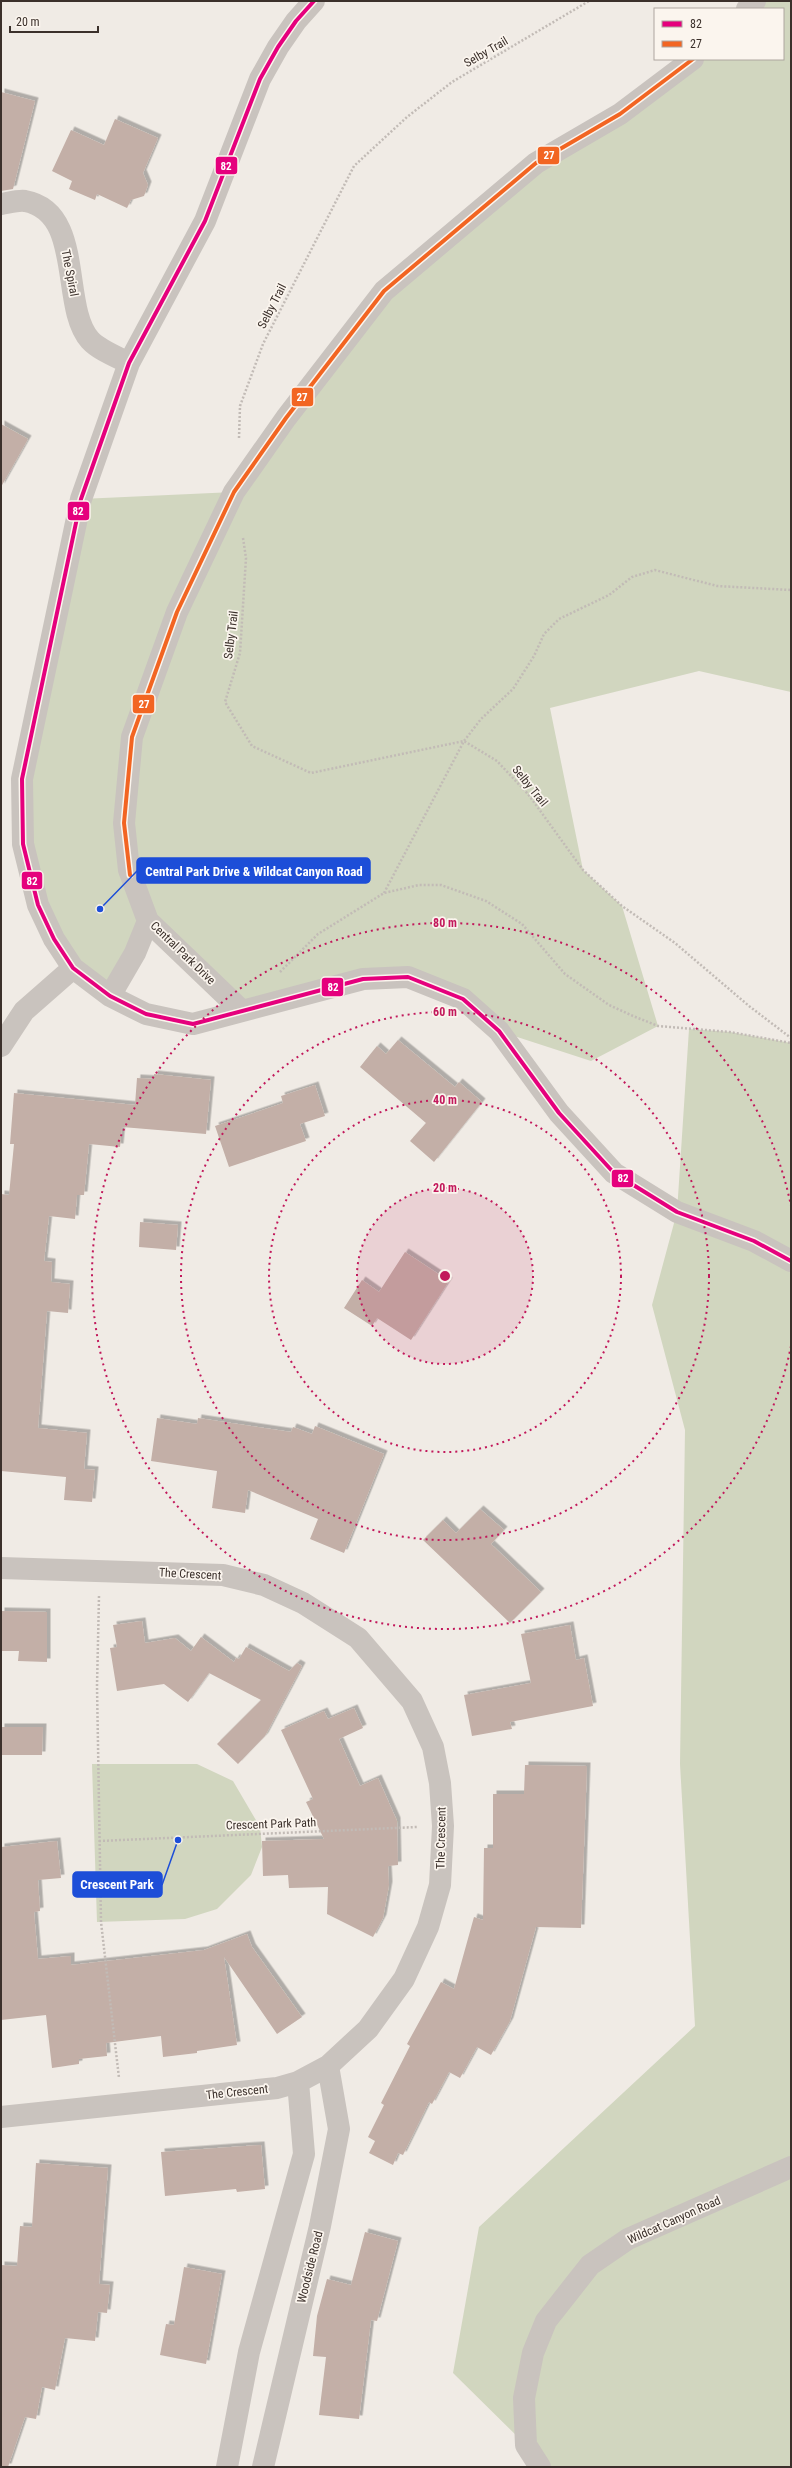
<svg xmlns="http://www.w3.org/2000/svg" width="792" height="2468" viewBox="0 0 792 2468" font-family="'Roboto Condensed',sans-serif">
<style>
.green{fill:#d1d6bf}
.building{fill:#c3afa7;filter:url(#shadow)}
.lines{fill:none;stroke-linecap:round;stroke-linejoin:round}
.path{stroke:#c2bbb6;stroke-width:2.5;stroke-dasharray:2 2;stroke-linecap:butt}
.minor{stroke:#c9c3be;stroke-width:22}
.bus-1-casing{stroke:#fbf5ee;stroke-width:7}
.bus-2-casing{stroke:#fbf5ee;stroke-width:7}
.bus-1{stroke:#e5007d;stroke-width:4}
.bus-2{stroke:#f26522;stroke-width:4}
.ring{fill:none;stroke:#c2185b;stroke-width:2;stroke-dasharray:2 4}
.labels{text-anchor:middle;dominant-baseline:central;stroke-width:3.5;stroke-linejoin:round;paint-order:stroke}
.street-label{font-size:12px;fill:#3b302b;stroke:#fbf5ee}
.centre{fill:#c2185b;stroke:#fbf5ee;stroke-width:2}
.ring-label{font-size:12px;text-anchor:middle;font-weight:bold;fill:#c2185b;stroke:#fbf5ee;stroke-width:3.5;stroke-linejoin:round;paint-order:stroke}
.leader{fill:none;stroke:#1d4ed8;stroke-width:1.5}
.callout-dot{fill:#1d4ed8;stroke:#fbf5ee;stroke-width:1.5}
.callout{fill:#1d4ed8;stroke:#1d4ed8;stroke-width:1.5}
.callout-label{font-size:13px;text-anchor:middle;font-weight:bold;fill:#fff}
.line-badge{stroke:#fbf5ee;stroke-width:1.5}
.badge-label{font-size:11px;text-anchor:middle;font-weight:bold;fill:#fff}
</style>
<defs>
<filter id="shadow"><feDropShadow dx="3.5" dy="-3.5" stdDeviation="0" flood-color="#0004"/></filter>
</defs>
<rect width="100%" height="100%" fill="#f0ebe5"/>
<path class="green" d="M755,1h36v691l-92,-21 -149,37 33,162 39,36 36,120 -67,35 -92,-30 -91,-54 -166,34 -94,-90 -38,75 -56,-57 -16,-34 -16,-126 59,-280 153,-7 150,-201 152,-128 157,-104h90v-50h-36z
M689,1029l41,3 61,11v1424h-251l-14,-22 -73,-72 26,-146 216,-201 -15,-262 5,-334 -33,-125 25,-93z
M92,1764h105l36,17 27,46 2,20 -11,28 -34,34 -32,10 -88,3z"/>
<path class="building" d="M1,92l34,9 -22,88 -12,2z
M115,119l43,19 -15,35 5,12 -4,11 -13,4 -4,8 -30,-14 -2,6 -26,-11 3,-8 -20,-10 19,-41 33,15z
M1,424l27,15 -27,48z
M398,1040l57,47 4,-5 23,20 -48,60 -24,-21 16,-18 -66,-56 17,-21 9,8z
M154,1074l57,6 -5,54 -84,-7 -2,20 -31,-3 -5,51h-7l-2,24 -26,-3 -5,45 8,1 -1,20 19,2 -2,29 -21,-2 -9,117 49,5 -3,36 11,1 -3,32 -28,-2 2,-23 -65,-6v-277l8,1 5,-51h-4l4,-51 121,12 2,-27 17,1z
M315,1085l10,31 -25,8 6,17 -77,26 -14,-41 68,-23 -2,-7z
M140,1222l38,3 -2,25 -37,-3z
M405,1252l44,29 -38,59 -34,-22 -5,8 -28,-18 18,-28 17,12z
M157,1418l40,6 1,-6 93,14 2,-5 19,7 3,-8 69,28 -40,99 -34,-14 8,-20 -70,-29 -3,23 -33,-5 5,-37 -66,-10z
M480,1509l24,21 -13,14 50,48 -31,31 -87,-83 20,-20 13,13z
M1,1611l46,1v50l-29,-1 1,-10h-18z
M142,1621l3,22 30,-5 16,13 10,-14 33,25 2,-4 3,1 7,-12 43,24 8,-8 5,3 -37,70 -27,28 -21,-20 44,-44 -52,-27 -21,29 -24,-18 -47,7 -7,-43 7,-1 -4,-22z
M570,1625l6,35 8,-2 9,48 -83,16 2,7 -40,7 -8,-41 67,-12 -10,-49z
M354,1708l9,20 -24,11 21,47 18,-8 19,43 1,44 -10,1 1,19 -6,33 -10,19 -46,-23 1,-27 -39,1 -1,-13 -25,1 -1,-35 62,-2 -18,-37 7,-3 -32,-69 43,-19 4,8z
M1,1727h42l-1,28h-41z
M525,1765l62,1 -6,162 -45,-1 -26,94 -19,34 -14,-8 -17,31 -11,-6 -17,32 -3,-2 -26,53 -5,-2 -5,12 -24,-12 6,-12 -7,-4 16,-32 -3,-2 29,-57 -3,-2 34,-62 13,7 20,-72 9,3 1,-72h9v-54h31z
M57,1841l4,37 -23,2 2,31 -6,1 4,47 33,-3v9l133,-15 43,-16 5,13 50,70 -25,17 -53,-77 13,88 -40,6v2l-34,4 -2,-21 -55,7 1,13 -28,3v5l-27,4 -6,-53 -45,5v-173z
M261,2145l4,44 -28,3 -1,-3 -71,7 -4,-44z
M36,2163l72,5 -9,116 11,1 -3,28 -9,-1 -3,29 -30,-3 -10,52 -13,-3 -6,32 -11,-2 -17,50h-7v-202l16,1 3,-40 12,1z
M365,2232l33,9 -21,80 -6,-1 -12,99 -40,-4 7,-58 -13,-1 4,-40 10,-37 24,6z
M184,2267l38,7 -16,90 -46,-9 6,-31 8,1z"/>
<g class="lines">
<path class="path" d="M239,438l1,-32 23,-62 91,-178 53,-49 45,-35 137,-81
M243,538l3,20 -6,95 -15,49 27,44 59,27 153,-32 33,20 31,33 55,76 39,36 53,37 74,63 42,32
M384,893l80,-152 17,-22 32,-30 21,-33 10,-22 15,-15 50,-24 23,-18 23,-7 62,16 74,4
M280,972l38,-38 66,-41 35,-8h22l45,16 36,23 43,50 44,31 24,11 25,10 72,6 61,11
M99,1596l-2,90 4,236 18,156
M99,1841l318,-14"/>
<path class="minor" d="M314,1l-18,20 -18,26 -18,32 -55,142 -76,142 -48,136 -59,280 1,65 15,61 16,34 19,29 37,28 36,18 47,10 170,-45 45,-2 55,22 36,32 60,82 55,60 63,39 77,29 37,20
M747,9l8,-8
M1,204c7,-1 17,-4 24,-3 60,11 35,106 65,139 9,10 27,17 39,23
M110,996l25,-43 13,-32
M242,1011l-94,-90 -19,-51 -5,-47 8,-86 45,-125 57,-120 52,-74 98,-127 152,-128 84,-49 73,-55
M1,1046l23,-35 49,-43
M1,1568l222,7 41,10 39,18 55,35 54,63 21,46 7,36 3,43 -3,59 -12,42 -24,52 -36,50 -40,37 -30,16 -21,6 -276,29
M227,2467l22,-115 55,-198 -6,-72
M263,2467l57,-241 19,-97 -11,-63
M540,2467l-14,-22 -2,-47 9,-45 13,-32 44,-56 38,-26 163,-72"/>
<g class="bus-1-casing">
<path id="bus-1" d="M314,1l-18,20 -18,26 -18,32 -55,142 -76,142 -48,136 -59,280 1,65 15,61 16,34 19,29 37,28 36,18 47,10 170,-45 45,-2 55,22 36,32 60,82 55,60 63,39 77,29 37,20"/>
</g>
<g class="bus-2-casing">
<path id="bus-2" d="M130,875l-6,-52 8,-86 45,-125 57,-120 52,-74 98,-127 152,-128 84,-49 73,-55"/>
</g>
<use href="#bus-1" class="bus-1"/>
<use href="#bus-2" class="bus-2"/>
</g>
<circle cx="445" cy="1276" r="88" fill="#c2185b" fill-opacity=".12"/>
<g class="ring">
<circle cx="445" cy="1276" r="88"/>
<circle cx="445" cy="1276" r="176"/>
<circle cx="445" cy="1276" r="264"/>
<path d="M791 1346A353 353 0 1 1 791 1206"/>
</g>
<g class="labels">
<g class="street-label">
<text transform="translate(486 52) rotate(-30)">Selby Trail</text>
<text transform="translate(70 273) rotate(79)">The Spiral</text>
<text transform="translate(272 306) rotate(-63)">Selby Trail</text>
<text transform="translate(231 635) rotate(-83)">Selby Trail</text>
<text transform="translate(530 786) rotate(51)">Selby Trail</text>
<text transform="translate(183 953) rotate(44)">Central Park Drive</text>
<text transform="translate(190 1574) rotate(3)">The Crescent</text>
<text transform="translate(271 1824) rotate(-2)">Crescent Park Path</text>
<text transform="translate(441 1838) rotate(-89)">The Crescent</text>
<text transform="translate(237 2092) rotate(-6)">The Crescent</text>
<text transform="translate(674 2220) rotate(-24)">Wildcat Canyon Road</text>
<text transform="translate(310 2267) rotate(-76)">Woodside Road</text>
</g>
</g>
<circle cx="445" cy="1276" r="6" class="centre"/>
<g class="ring-label">
<text x="445" y="927">80 m</text>
<text x="445" y="1016">60 m</text>
<text x="445" y="1104">40 m</text>
<text x="445" y="1192">20 m</text>
</g>
<path class="leader" d="M100 909L137 871M178 1840L162 1885"/>
<g class="callout-dot">
<circle cx="100" cy="909" r="4"/>
<circle cx="178" cy="1840" r="4"/>
</g>
<g class="callout">
<rect x="137" y="858" width="233" height="25" rx="4"/>
<rect x="73" y="1872" width="89" height="25" rx="4"/>
</g>
<g class="callout-label">
<text x="254" y="876">Central Park Drive &amp; Wildcat Canyon Road</text>
<text x="117" y="1889">Crescent Park</text>
</g>
<g class="line-badge">
<rect x="537" y="146" width="23" height="19" rx="4" fill="#f26522"/>
<rect x="215" y="156" width="23" height="19" rx="4" fill="#e5007d"/>
<rect x="291" y="387" width="23" height="20" rx="4" fill="#f26522"/>
<rect x="67" y="501" width="23" height="20" rx="4" fill="#e5007d"/>
<rect x="132" y="694" width="23" height="20" rx="4" fill="#f26522"/>
<rect x="21" y="871" width="22" height="19" rx="4" fill="#e5007d"/>
<rect x="321" y="977" width="23" height="20" rx="4" fill="#e5007d"/>
<rect x="611" y="1169" width="23" height="19" rx="4" fill="#e5007d"/>
</g>
<g class="badge-label">
<text x="549" y="159">27</text>
<text x="226" y="170">82</text>
<text x="302" y="401">27</text>
<text x="78" y="515">82</text>
<text x="144" y="708">27</text>
<text x="32" y="885">82</text>
<text x="333" y="991">82</text>
<text x="623" y="1182">82</text>
</g>
<rect width="792" height="2468" fill="none" stroke="#3b302b" stroke-width="4"/>
<rect x="654" y="8" width="130" height="52" fill="#fbf5ee" stroke="#aea6a0"/>
<rect x="662" y="21" width="20" height="6" fill="#e5007d" stroke="#aea6a0"/>
<text x="690" y="28" font-size="12" fill="#3b302b">82</text>
<rect x="662" y="41" width="20" height="6" fill="#f26522" stroke="#aea6a0"/>
<text x="690" y="48" font-size="12" fill="#3b302b">27</text>
<path d="M10 26v6h88v-6" fill="none" stroke="#3b302b" stroke-width="2"/>
<text x="16" y="26" font-size="12" fill="#3b302b" stroke="#fbf5ee" stroke-width="3" paint-order="stroke">20 m</text>
</svg>
